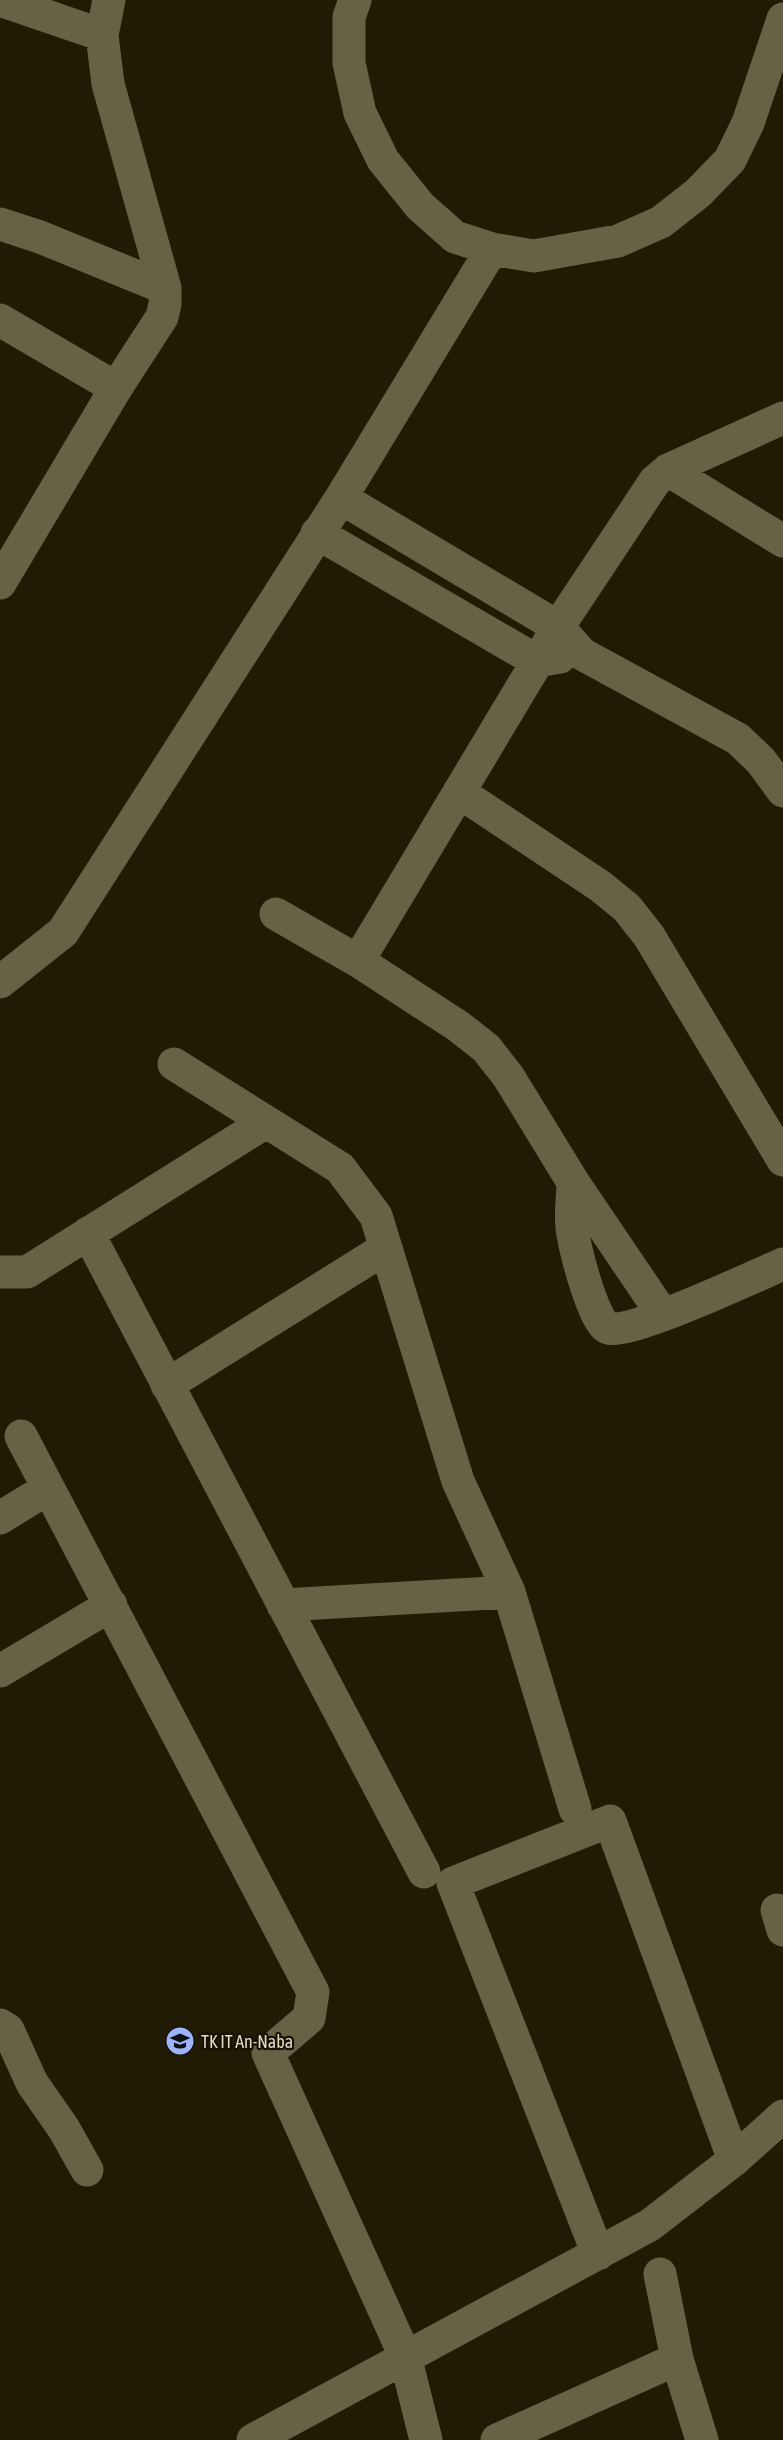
<svg xmlns="http://www.w3.org/2000/svg" width="783" height="2440" viewBox="0 0 783 2440" font-family="'Asap Condensed',sans-serif">
<style>
.lines{fill:none;stroke-linecap:round;stroke-linejoin:round}
.street{stroke:#676146;stroke-width:33}
.labels{text-anchor:middle;dominant-baseline:central;stroke-width:4.5;stroke-linejoin:round;paint-order:stroke}
.poi-label{font-size:18px;fill:#dedacb;stroke:#171200;text-anchor:start}
</style>
<rect width="100%" height="100%" fill="#201b02"/>
<g class="lines">
<path class="street" d="M0,0l102,35
M355,0l-6,17v46l11,50 23,47 37,46 35,31 37,12 42,7 84,-15 43,-19 37,-29 32,-33 18,-37 35,-104
M0,224l40,13 125,51
M0,320l116,68
M668,470l115,71
M341,498l217,129 24,27 156,85 23,22 22,30
M317,533l220,128 23,-4
M0,583l116,-195 46,-71 3,-13v-16l-57,-204 -6,-49 7,-35
M459,792l141,94 27,22 22,28 134,224
M276,914l82,47 100,65 28,22 22,28 65,106 90,133
M358,961l200,-334 97,-146 13,-11 115,-52
M0,982l63,-50 278,-434 151,-249
M174,1064l166,104 36,48 82,265 51,111 66,217
M573,1182c0,15 -3,30 -1,45 1,17 22,97 36,101 22,7 147,-52 175,-64
M88,1233l336,639
M0,1272h27l239,-150
M167,1385l219,-137
M21,1436l292,556 -4,26 -41,35 137,303 21,84
M0,1518l47,-29
M283,1605l226,-13
M0,1671l111,-66
M777,1910l6,20
M0,2025l8,5 24,53 32,46 23,41
M598,2254l-145,-371 157,-62 124,339
M660,2274l17,85 25,81
M253,2440l397,-215 84,-65 49,-44
M497,2440l180,-81"/>
</g>
<defs>
<g id="school-disc" transform="scale(1.5)"><circle r="9.5" fill="#9bb4fd" stroke="#171200"/><path d="M0-5L7-2L0 1L-7-2ZM-4 1L0 2.5L4 1V4Q0 6-4 4Z" fill="#111"/></g>
</defs>
<g fill-rule="evenodd">
<use href="#school-disc" x="180" y="2041"/>
</g>
<g class="labels">
<g class="poi-label">
<text x="201" y="2041">TK IT An-Naba</text>
</g>
</g>
</svg>
